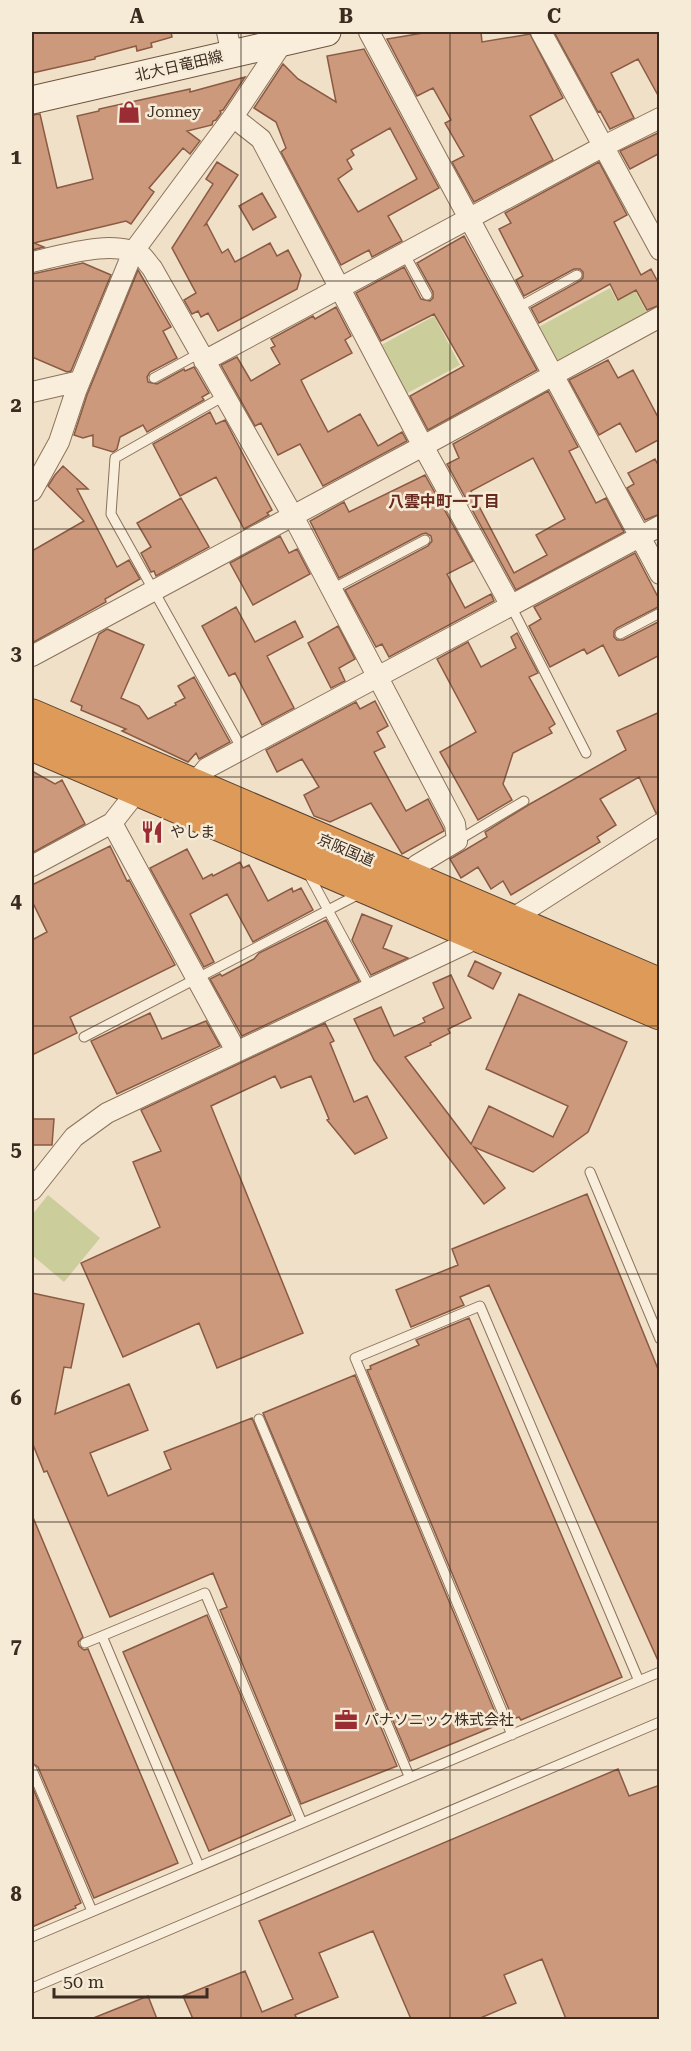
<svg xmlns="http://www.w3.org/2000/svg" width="691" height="2051" viewBox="0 0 691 2051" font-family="'Roboto Serif','Noto Sans JP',serif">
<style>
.green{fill:#cbcd9b}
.building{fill:#cd997d;stroke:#8a5a42;stroke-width:1.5;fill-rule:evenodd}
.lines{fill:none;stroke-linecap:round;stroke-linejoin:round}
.lane-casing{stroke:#8b725c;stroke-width:11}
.street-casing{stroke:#8b725c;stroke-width:22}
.secondary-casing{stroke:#6d533f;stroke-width:29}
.highway-casing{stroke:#594030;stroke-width:35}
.lane{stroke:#f9eedb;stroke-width:9}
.street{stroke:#f9eedb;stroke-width:20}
.secondary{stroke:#f9eedb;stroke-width:27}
.highway{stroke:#dd9a59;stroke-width:33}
.grid{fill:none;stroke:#3b2b20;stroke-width:1.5;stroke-opacity:0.55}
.labels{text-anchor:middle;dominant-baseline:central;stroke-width:5;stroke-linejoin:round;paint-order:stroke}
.street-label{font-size:15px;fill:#3b2b20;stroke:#f6ebd7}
.poi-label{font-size:15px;fill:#3b2b20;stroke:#f6ebd7;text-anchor:start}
.neighbourhood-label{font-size:16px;font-weight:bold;fill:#68291f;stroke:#f6ebd7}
.neatline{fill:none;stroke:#3b2b20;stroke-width:2}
.grid-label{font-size:20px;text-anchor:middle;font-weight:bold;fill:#3b2b20}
</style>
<rect width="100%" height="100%" fill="#efe0c7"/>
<path class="green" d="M610,288l7,13 18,-10 15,27 -96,46 -19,-35z
M434,316l26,49 -58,31 -26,-48z
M48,1195l52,43 -36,44 -32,-27v-40z"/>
<path class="building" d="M32,32h139l1,5 -21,6 1,4 -15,4 -1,-5 -41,11v2l-63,14z
M429,32h52l1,10 48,-8 33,64 -33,18 23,44 -79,42 -22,-40 12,-6 -19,-33 6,-3 -18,-32 -16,8 -30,-57z
M554,32h106v67l-22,-40 -27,14 23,45 -24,11 -10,-18 -2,1z
M364,49l75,139 -51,28 14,25 -30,16 -3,-7 -28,15 -60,-113 5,-4 -10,-26 -22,-14 29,-44 15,15 38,23 -9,-46zM390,128l27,51 -59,33 -20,-33 14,-10 -5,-9 7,-5 -3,-5z
M245,77l-22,33 -3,1 1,2 -5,7 -3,1 -1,4 -25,6 13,10 -10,13 -7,-6 -34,40 5,4 -23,32 -5,-3 -92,22 10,4 -12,3v-135l8,-1 17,74 36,-9 -16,-63 22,-5v-2l91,-20v3z
M660,132v21l-30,16 -10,-18z
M217,162l21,13 -33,50 2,-1 15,29 6,-4 7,13 35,-19 7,13 11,-6 13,25 -4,14 -79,42 -10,-18 -7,4 -3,-6 -6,3 -8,-14 12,-7 -24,-45 41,-64 -7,-5z
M599,162l28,53 -13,7 27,53 10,-6 9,17v19l-13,5 -11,-20 -18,10 -8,-16 -71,39 -8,-15 49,-27 3,-3v-6l-3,-3h-6l-50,27 -8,-16 7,-4 -24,-47 12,-6 -6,-10z
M262,193l14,24 -23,13 -14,-24z
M464,236l73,134 -109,60 -18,-34 54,-30 -30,-52 -53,27 -25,-48 48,-26 17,32 9,2 3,-3v-6l-16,-29z
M83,263l28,12 -40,96 -4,1 -35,-15v-83z
M138,270l33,57 -8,4 14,27 -27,14 -3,5 1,5 9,2 27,-15 1,2 9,-4 15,26 -7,4 2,3 -57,32 -4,-7 -23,12 -3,12 -4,3 -20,-6v-11l-10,3 -9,-3 13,-40z
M336,307l15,29 -6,4 7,13 -51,27 8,16 19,36 32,-18 18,32 24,-14 5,9 -84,45 -23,-42 -22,11 -17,-32 -6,3 -34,-61 16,-8 14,24 29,-17 -9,-16 4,-2 -4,-7 42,-23 2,3z
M608,360l10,18 15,-8 27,51v18l-24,13 -16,-29 -21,12 -30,-55z
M548,391l30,56 -9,4 27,52 10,-5 18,34 -108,58 -69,-126 12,-6 -6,-14zM533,458l32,61 -29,16 11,20 -33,18 -43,-82z
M210,412l6,12 9,-4 47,90 -5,3 2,2 -25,14 -28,-52 -36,19 -27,-52z
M655,459l5,10v45l-15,6 -18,-32 7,-4 -6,-11z
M63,466l25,23h-11l40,78 12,-7 11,19 -35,20 1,3 -74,41v-92l52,-30 -36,-35 7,-11z
M425,475l48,86 -26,13 18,34 26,-14 3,7 -105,56 -7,-13 -6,3 -31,-57 83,-44 4,-5 -1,-5 -5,-3 -4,1 -83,44 -29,-57 34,-19 5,10z
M181,498l28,49 -53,29 -2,-5 -3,1 -10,-19 10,-6 -14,-24z
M280,536l9,17 8,-4 13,25 -57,31 -23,-42z
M635,553l25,48v5l-43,22 -3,3v6l3,3h6l37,-19v34l-41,21 -16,-31 -16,9 -3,-5 -34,18 -21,-41 12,-7 -7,-12z
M236,607l19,35 40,-21 8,16 -36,19 27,52 -32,17 -27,-52 -6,3 -27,-50z
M338,626l17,33 -16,9 6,13 -14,7 -23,-45z
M107,629l37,16 -23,53 18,8 9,13 28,-14 -1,-2 10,-5 -7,-12 16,-9 36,65 -31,17 -3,-6 -8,9 -66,-31 4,-2 -45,-19 1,-4 -11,-5 28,-67z
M517,633l21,40 -9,4 26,47 -6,4 3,5 -39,20 -10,31 9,16 -34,20 -38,-68 36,-20 -39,-73 31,-17 13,25 35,-19 -5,-11z
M375,701l13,25 -11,6 8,15 -11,5 32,59 22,-12 15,29 1,3 -42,23 -31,-51 -41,19 -16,-6 -10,-21 15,-8 -17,-28 -25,13 -11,-22 90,-48 4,7z
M660,712v100l-4,1 -17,-36 -39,22 16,26 -19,12 3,5 -89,53 -8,-14 -12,8 -13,-22 -17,11 -11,-19 37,-22 -2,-5 45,-28 96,-54 -9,-19z
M32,771l23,13 7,-4 23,44 -53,29z
M110,846l17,35 2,-1 46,85 -105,52 7,16 -45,22v-115l15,-8 -15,-31v-16z
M187,849l16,30 9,-5 1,2 27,-14 3,6 6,-3 19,36 24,-13 1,4 8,-4 12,22 -60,32 -26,-48 -37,20 24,48 -10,5 -54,-99z
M362,914l30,12 -9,22 25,10 -37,17 -19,-35z
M326,920l33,61 -117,55 -32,-57 10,-5 2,2 32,-17 5,-6z
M475,961l26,12 -8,16 -25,-13z
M451,975l20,43 -23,11 2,4 -20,10 1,2 -26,12 66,87 18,-38 64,31 15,-31 -82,-37 33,-75 108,48 -39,90 -55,40 -59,-25 31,41 -21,16 -110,-144 -20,-41 27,-12 13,29 31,-14 -2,-4 21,-10 -11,-25z
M150,1013l12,26 44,-18 14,25 -103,48 -26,-53z
M325,1023l9,18 -4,2 24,59 13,-6 20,42 -32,16 -28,-34 2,-1 -18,-43 -30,12 -6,-12 -64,30 92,227 -86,35 -18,-45 -76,34 -42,-94 79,-36 -27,-65 28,-11 -20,-41z
M32,1119h22l-2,26h-20z
M587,1194l73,180v291l-171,-380 -29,12 4,8 -53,22 -15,-37 62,-25 -6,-16z
M32,1293l52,11 -13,64 -7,-1 -9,47 74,-30 19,46 -58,23 18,43 63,-27 -7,-17 88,-34 145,348 -96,38 -81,-194 7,-3 -14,-34 -103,44 -63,-146 -3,1 -12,-30z
M469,1318l153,359 -101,43 -2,-3 -6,2 -146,-349 4,-1 -1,-3 49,-21 -3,-5z
M355,1375l145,349 -90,37 -147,-348z
M32,1515l51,122 -5,5 1,4 5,4 4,-1 90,214 -84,35 -56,-131 -6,-4z
M207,1615l84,200 -82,36 -86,-199z
M618,1769l11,27 31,-11v234h-94l-24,-60 -38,16 12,28 -38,16h-67l-38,-88 -54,22 19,44 -43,18 2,4h-104l-10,-23 62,-25 17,41 31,-13 -34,-78z
M32,1786l49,117 -6,3 1,2 -44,19z
M148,1996l9,23h-66z"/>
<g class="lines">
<g class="lane-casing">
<path id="lane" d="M404,253l23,42
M517,308l60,-33
M154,378l46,-25
M224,396l-109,62 -4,56 131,235
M332,589l93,-49
M511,606l75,147
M620,634l40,-21
M457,841l67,-40
M307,871l63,117
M84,1037l277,-144
M590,1172l70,167
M259,1419l150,357
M85,1643l17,-7
M512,1735l-157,-377 125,-52 159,375
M32,1770l60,141
M199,1866l-97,-230 103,-43 97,230
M32,1937l628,-265
M32,1988l628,-266"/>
</g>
<g class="street-casing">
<path id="street" d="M227,32l5,23
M369,32l291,542
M541,32l119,218
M233,117l28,22 162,307 88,160
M32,262c28,-6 85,-25 111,-5 3,3 6,8 9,11l141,248 162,308 2,17 -40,24 -7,12
M204,361l398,-214 58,-29
M32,392l48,-11
M32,491l27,-49 17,-51 57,-139 100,-135 54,-81
M32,656l391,-210 237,-129
M192,786l15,-18 453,-242
M138,790l-26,33 124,228
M32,866l80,-43
M32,1190l42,-53 33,-24 375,-177 44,-26 134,-86"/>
</g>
<g class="secondary-casing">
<path id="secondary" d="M32,100l295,-68"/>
</g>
<g class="highway-casing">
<path id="highway" d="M32,716l628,269
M32,744l628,269"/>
</g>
<use href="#lane" class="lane"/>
<use href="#street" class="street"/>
<use href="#secondary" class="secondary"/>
<use href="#highway" class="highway"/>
</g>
<path class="grid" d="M241,32v1988M450,32v1988M32,281h628M32,529h628M32,777h628M32,1026h628M32,1274h628M32,1522h628M32,1770h628"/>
<defs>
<g id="shop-bare" transform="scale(1.8)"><path d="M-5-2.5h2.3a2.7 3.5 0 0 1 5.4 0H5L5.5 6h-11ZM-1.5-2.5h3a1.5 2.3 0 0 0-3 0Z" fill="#9a2c34" stroke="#f6ebd7" stroke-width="2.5" paint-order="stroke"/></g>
<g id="restaurant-bare" transform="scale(1.8)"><path d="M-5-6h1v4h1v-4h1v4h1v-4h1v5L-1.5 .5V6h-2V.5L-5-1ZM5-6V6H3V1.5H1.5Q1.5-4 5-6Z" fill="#9a2c34" stroke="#f6ebd7" stroke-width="2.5" paint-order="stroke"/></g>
<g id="office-bare" transform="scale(1.8)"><path d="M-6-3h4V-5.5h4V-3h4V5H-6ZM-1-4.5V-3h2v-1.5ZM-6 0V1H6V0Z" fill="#9a2c34" stroke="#f6ebd7" stroke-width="2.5" paint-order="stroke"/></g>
</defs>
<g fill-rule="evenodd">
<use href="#shop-bare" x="129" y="112"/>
<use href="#restaurant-bare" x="152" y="832"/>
<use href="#office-bare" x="346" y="1720"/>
</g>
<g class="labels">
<g class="street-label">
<text transform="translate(179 66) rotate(-13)">北大日竜田線</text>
<text transform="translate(346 850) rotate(23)">京阪国道</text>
</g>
<g class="poi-label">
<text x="147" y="112">Jonney</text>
<text x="170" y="832">やしま</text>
<text x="364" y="1720">パナソニック株式会社</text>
</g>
<g class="neighbourhood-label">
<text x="444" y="501">八雲中町一丁目</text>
</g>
</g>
<rect width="691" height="2051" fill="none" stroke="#f6ebd7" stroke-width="66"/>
<path d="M54 1988v9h153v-9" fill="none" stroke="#3b2b20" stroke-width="3"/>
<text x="63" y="1988" font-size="18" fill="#3b2b20" stroke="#f6ebd7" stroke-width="4.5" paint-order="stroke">50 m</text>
<rect x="33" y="33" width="625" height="1985" class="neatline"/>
<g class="grid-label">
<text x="137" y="23">A</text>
<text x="346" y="23">B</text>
<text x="554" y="23">C</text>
<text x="16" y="164">1</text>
<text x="16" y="412">2</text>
<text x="16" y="660">3</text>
<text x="16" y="908">4</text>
<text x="16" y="1156">5</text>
<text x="16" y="1405">6</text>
<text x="16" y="1653">7</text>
<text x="16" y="1901">8</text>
</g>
</svg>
